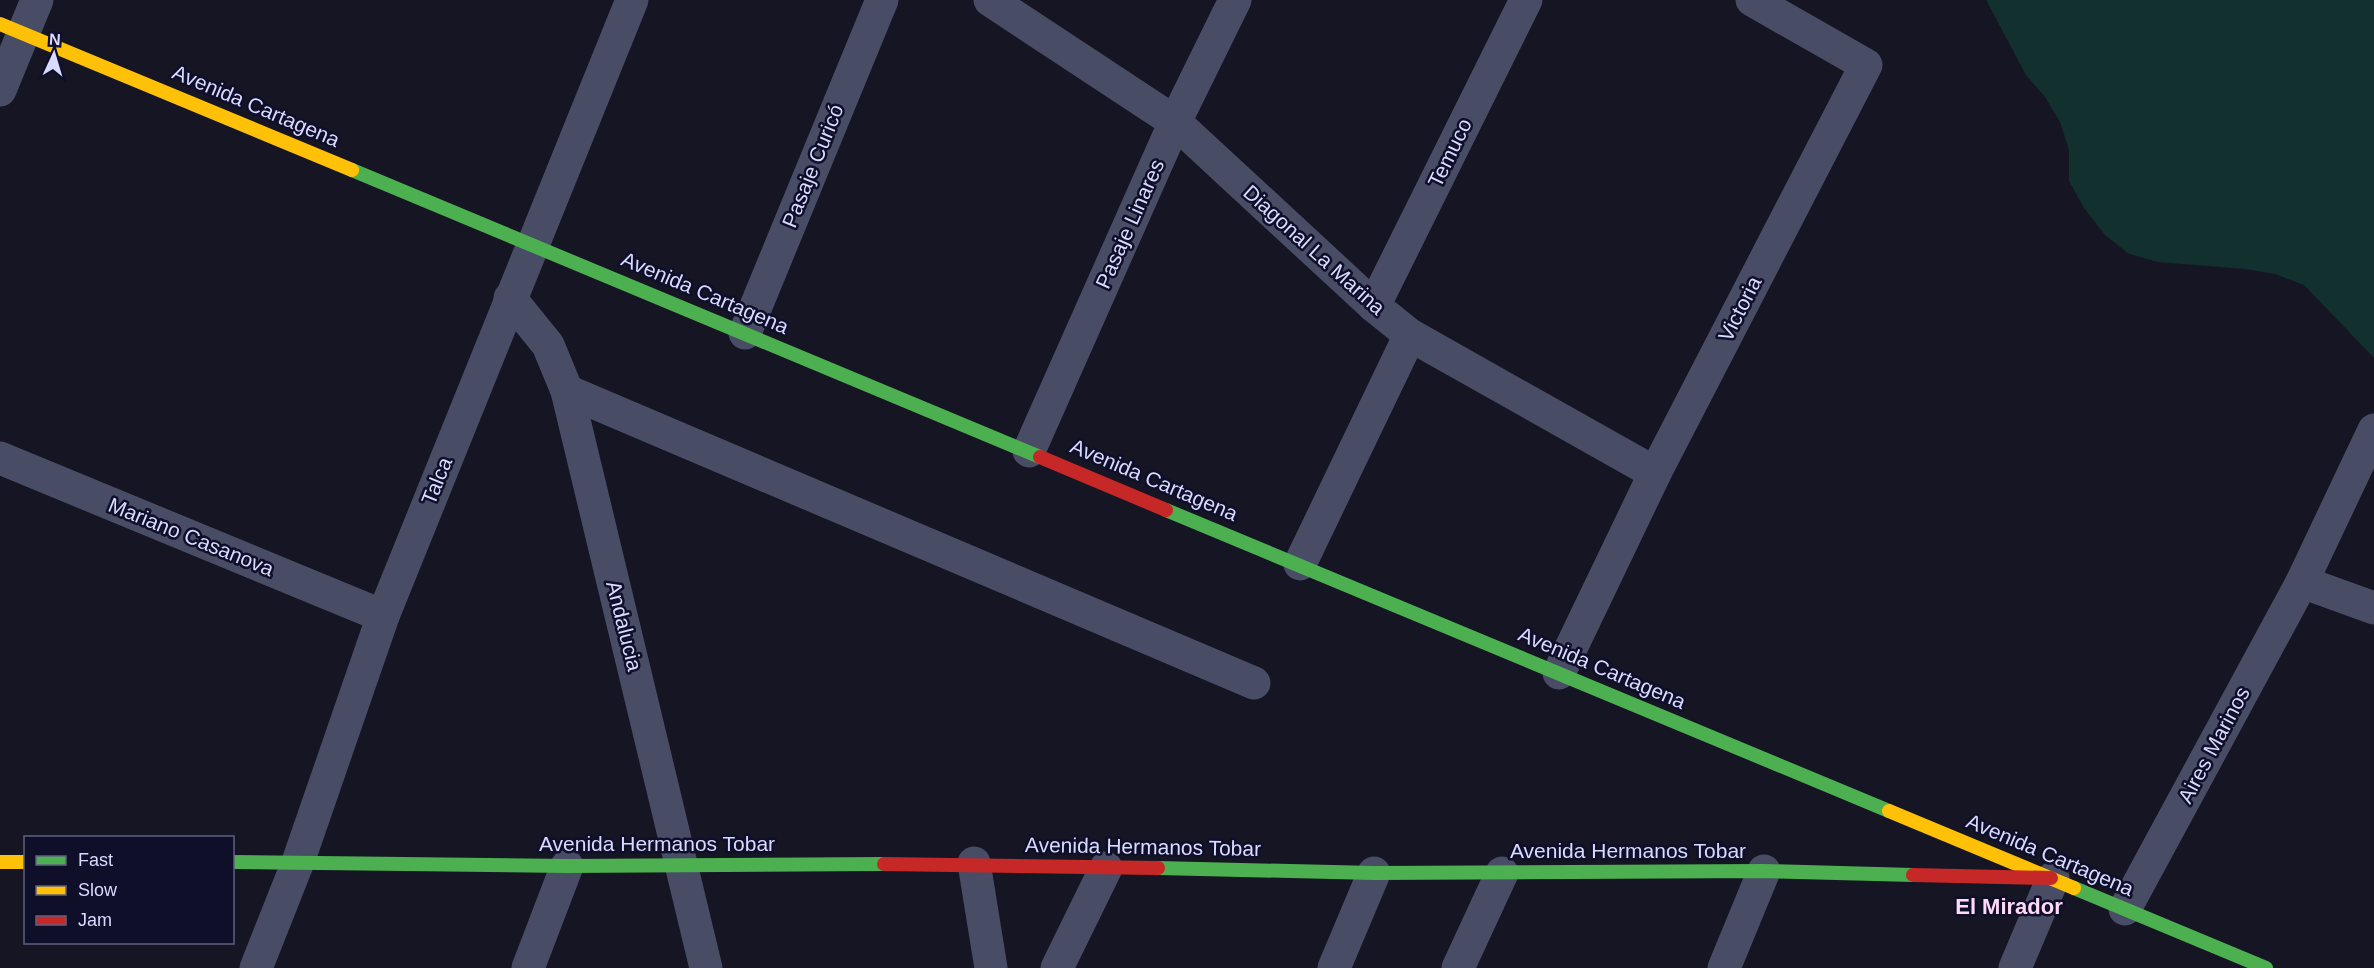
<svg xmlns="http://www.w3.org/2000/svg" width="2374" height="968" font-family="Arial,sans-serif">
	<rect width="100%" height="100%" fill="#151524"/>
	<polygon fill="#12302d" points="1986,0 2374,0 2374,358 2304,285 2275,274 2245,269 2158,262 2129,254 2105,235 2084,208 2069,181 2069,150 2060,122 2045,97 2026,75"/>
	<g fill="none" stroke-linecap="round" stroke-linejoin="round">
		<g stroke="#494c65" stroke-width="33">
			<polyline points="990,0 1175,122 1374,306 1410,335 1655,473"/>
			<polyline points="0,90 37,0"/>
			<polyline points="510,298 548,345 567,391 706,968"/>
			<polyline points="1374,306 1526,0"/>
			<polyline points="745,333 882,0"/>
			<polyline points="567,391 1254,683"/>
			<polyline points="1029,451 1175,122 1235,0"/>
			<polyline points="0,458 383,616"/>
			<polyline points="1300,564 1410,335"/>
			<polyline points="2302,582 2374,608"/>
			<polyline points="1559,673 1655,473 1866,65 1752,0"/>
			<polyline points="974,863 991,968"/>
			<polyline points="2125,909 2302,582 2374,430"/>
			<polyline points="256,968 298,862 383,616 632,0"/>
			<polyline points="528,968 567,866"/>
			<polyline points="1057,968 1106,868"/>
			<polyline points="1334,968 1374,873"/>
			<polyline points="1458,968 1502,873"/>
			<polyline points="1724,968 1764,871"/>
			<polyline points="2015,968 2053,878"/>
		</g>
		<g stroke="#4caf50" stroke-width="14">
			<polyline points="352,170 1040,457"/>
			<polyline points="1166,510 1889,811"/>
			<polyline points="232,862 567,866 884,864"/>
			<polyline points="1158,868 1374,873 1764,871 1913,875"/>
			<polyline points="2074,888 2266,968"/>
		</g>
		<g stroke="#ffc107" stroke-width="14">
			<polyline points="0,24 352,170"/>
			<polyline points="1889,811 2074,888"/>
			<polyline points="0,862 26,862"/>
		</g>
		<g stroke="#c62828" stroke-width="14">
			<polyline points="1040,457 1166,510"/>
			<polyline points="884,864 1158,868"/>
			<polyline points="1913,875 2051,878"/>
		</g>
	</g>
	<g text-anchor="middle" stroke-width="5" stroke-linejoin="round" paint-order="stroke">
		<g font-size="21" fill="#d8daff" stroke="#0f0f2a">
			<text transform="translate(256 106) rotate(23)" y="7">Avenida Cartagena</text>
			<text transform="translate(1450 153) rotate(-64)" y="7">Temuco</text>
			<text transform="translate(813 166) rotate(-68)" y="7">Pasaje Curicó</text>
			<text transform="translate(1130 224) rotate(-66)" y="7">Pasaje Linares</text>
			<text transform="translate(1314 250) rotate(42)" y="7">Diagonal La Marina</text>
			<text transform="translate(705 293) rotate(23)" y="7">Avenida Cartagena</text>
			<text transform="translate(1740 309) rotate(-63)" y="7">Victoria</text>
			<text transform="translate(1154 480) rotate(23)" y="7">Avenida Cartagena</text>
			<text transform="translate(437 481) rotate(-68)" y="7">Talca</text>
			<text transform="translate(191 537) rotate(22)" y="7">Mariano Casanova</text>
			<text transform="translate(624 626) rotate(76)" y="7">Andalucia</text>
			<text transform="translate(1602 668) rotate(23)" y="7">Avenida Cartagena</text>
			<text transform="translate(2214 745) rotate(-62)" y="7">Aires Marinos</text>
			<text x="657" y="851">Avenida Hermanos Tobar</text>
			<text transform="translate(1143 847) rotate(1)" y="7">Avenida Hermanos Tobar</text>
			<text x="1628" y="858">Avenida Hermanos Tobar</text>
			<text transform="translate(2050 855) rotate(23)" y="7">Avenida Cartagena</text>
		</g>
		<g font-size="22" font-weight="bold" fill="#ffdaf7" stroke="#0f0f2a">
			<text x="2009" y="914">El Mirador</text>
		</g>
	</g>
	<rect x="24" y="836" width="210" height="108" fill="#0f0f2a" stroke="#5f607f" stroke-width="1.5"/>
	<rect x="36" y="856" width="30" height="9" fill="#4caf50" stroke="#5f607f" stroke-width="1.5"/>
	<text x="78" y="866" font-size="18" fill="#d8daff">Fast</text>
	<rect x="36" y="886" width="30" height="9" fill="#ffc107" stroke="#5f607f" stroke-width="1.5"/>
	<text x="78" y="896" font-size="18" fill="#d8daff">Slow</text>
	<rect x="36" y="916" width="30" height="9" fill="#c62828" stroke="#5f607f" stroke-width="1.5"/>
	<text x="78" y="926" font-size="18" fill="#d8daff">Jam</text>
	<g transform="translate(54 54) rotate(4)" stroke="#0f0f2a" stroke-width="4.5" paint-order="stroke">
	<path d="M0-4.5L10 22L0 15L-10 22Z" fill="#d8daff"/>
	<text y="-9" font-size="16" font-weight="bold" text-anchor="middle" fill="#d8daff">N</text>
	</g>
</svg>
